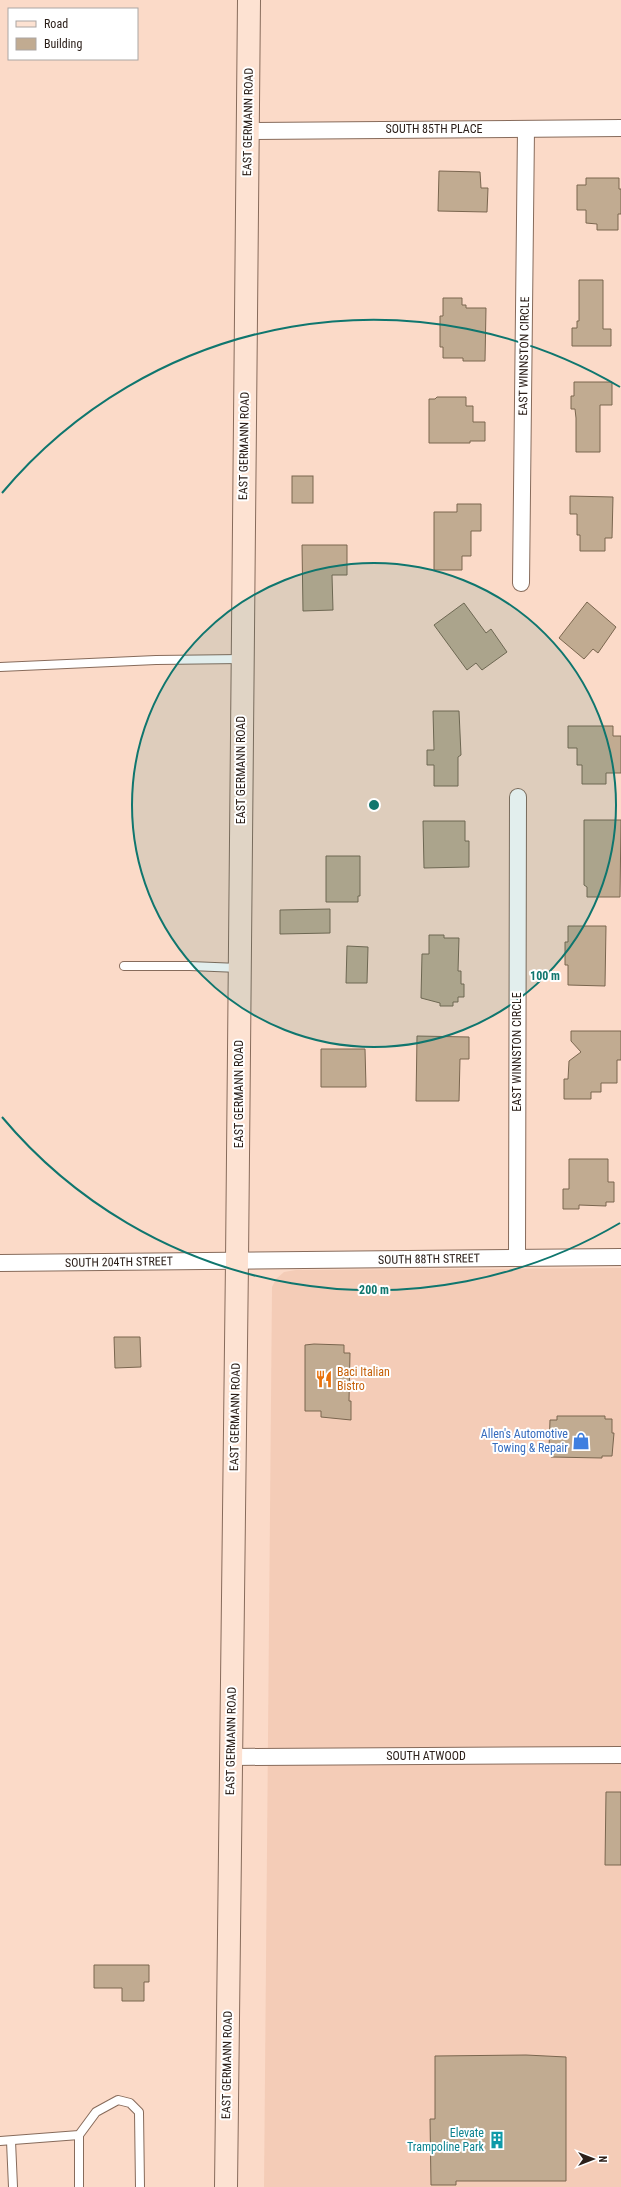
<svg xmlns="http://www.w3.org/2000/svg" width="621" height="2187" font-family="'Roboto Condensed',sans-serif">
	<rect width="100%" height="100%" fill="#fbdac8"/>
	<polygon fill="#f4ccb7" points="621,1268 621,2187 264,2187 272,1287 276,1279 284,1272 296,1270"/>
	<g fill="#c1ab91" stroke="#7a664f">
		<polygon points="439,171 480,172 481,188 488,188 487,212 438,211"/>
		<polygon points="586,178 619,178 619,189 621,189 621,214 618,214 618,230 597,230 597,224 586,223 586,210 577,210 577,185 586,185"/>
		<polygon points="579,280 603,280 603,329 611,329 611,346 572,346 572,328 577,328 577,321 579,321"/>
		<polygon points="443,298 462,298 462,305 466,305 466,308 486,308 485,361 463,361 463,358 443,358 443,347 440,347 440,316 443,316"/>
		<polygon points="574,382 612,382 612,405 600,405 600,452 576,452 576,418 575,409 571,409 571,396 574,396"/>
		<polygon points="437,397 466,397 466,406 473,406 473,422 485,422 485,441 470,441 470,443 429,443 429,399 435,399"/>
		<rect x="292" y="476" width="21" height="27"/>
		<polygon points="570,496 613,497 612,538 605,538 605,551 580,551 580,535 577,535 577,514 570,514"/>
		<polygon points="457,504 481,504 481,531 471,531 471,556 462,556 462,570 434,570 434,512 457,512"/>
		<polygon points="302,545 347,545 347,575 332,575 333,610 303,611"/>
		<polygon points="587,602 616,627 598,653 593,649 584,659 559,638"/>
		<polygon points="464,603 486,633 491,629 507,652 482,670 476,663 467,670 434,625"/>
		<polygon points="433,711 459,711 461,755 458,757 458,786 434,786 434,765 427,765 427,750 434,750"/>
		<polygon points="568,726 613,726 613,736 621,736 621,773 606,773 606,784 582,784 582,765 577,765 577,748 568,748"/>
		<polygon points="584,820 621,820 620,897 587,897 587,887 584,885"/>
		<polygon points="423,821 465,821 465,841 469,841 469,867 424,868"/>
		<polygon points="326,856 360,856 360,896 358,896 358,902 326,902"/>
		<polygon points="330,909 330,933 280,934 280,910"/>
		<polygon points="568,926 606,926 605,986 568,985 568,965 565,965 565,942 568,942"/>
		<polygon points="429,935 444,935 444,938 459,938 458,971 461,971 461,984 464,984 464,997 458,997 458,1002 453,1002 453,1006 440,1006 440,1003 421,998 422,954 429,954"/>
		<polygon points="347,946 368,947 367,983 346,983"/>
		<polygon points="571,1031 621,1031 621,1060 617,1060 617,1083 601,1083 601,1092 591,1092 591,1099 564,1099 564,1079 568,1079 569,1061 581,1052 571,1041"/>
		<polygon points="417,1036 469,1037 469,1059 460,1059 459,1101 416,1101"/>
		<polygon points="321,1049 365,1049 366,1087 321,1087"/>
		<polygon points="569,1159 608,1159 608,1182 614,1182 614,1202 606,1202 606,1206 579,1205 579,1209 563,1209 563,1189 569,1189"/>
		<polygon points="114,1337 140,1337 141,1367 115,1368"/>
		<polygon points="314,1344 344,1345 344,1353 350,1353 349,1401 351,1401 351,1420 321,1417 321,1411 305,1411 305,1345"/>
		<polygon points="557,1416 605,1416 605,1419 612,1419 612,1433 614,1433 612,1456 602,1456 602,1458 551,1457 550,1449 549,1449 550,1420 557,1420"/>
		<polygon points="606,1792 621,1792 621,1865 605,1865"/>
		<polygon points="94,1965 149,1965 149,1982 144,1982 144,2001 122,2001 122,1988 94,1988"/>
		<polygon points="526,2055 566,2057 566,2181 456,2181 456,2185 431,2185 430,2119 435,2119 435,2056"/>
	</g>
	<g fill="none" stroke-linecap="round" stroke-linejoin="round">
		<g stroke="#876b5b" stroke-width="10">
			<g id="lane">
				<polyline points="0,667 156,660 242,659"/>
				<polyline points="124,966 190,966 239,968"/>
				<polyline points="79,2135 79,2187"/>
				<polyline points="0,2141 79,2135 96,2112 118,2100 130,2103 139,2112 140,2187"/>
				<polyline points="11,2141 13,2187"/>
			</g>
		</g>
		<g stroke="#876b5b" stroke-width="18">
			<g id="street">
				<polyline points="247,131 621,128"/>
				<polyline points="521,583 526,129"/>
				<polyline points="517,1258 518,797"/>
				<polyline points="0,1263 621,1257"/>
				<polyline points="231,1757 621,1755"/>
			</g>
		</g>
		<g stroke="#876b5b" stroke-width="24">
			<polyline id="secondary" points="226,2187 237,1261 249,0"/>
		</g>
		<use href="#lane" stroke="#fff" stroke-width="8"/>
		<use href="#street" stroke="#fff" stroke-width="16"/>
		<use href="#secondary" stroke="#fde2d2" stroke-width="22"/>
	</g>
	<circle cx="374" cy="805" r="242" fill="#0f766e" fill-opacity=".12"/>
	<g fill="none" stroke="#0f766e" stroke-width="2">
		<circle cx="374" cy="805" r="242"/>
		<path d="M620 1223A485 485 0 0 1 2 1117M2 493A485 485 0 0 1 620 387"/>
	</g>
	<defs>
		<g id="restaurant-bare" transform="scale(1.38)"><path d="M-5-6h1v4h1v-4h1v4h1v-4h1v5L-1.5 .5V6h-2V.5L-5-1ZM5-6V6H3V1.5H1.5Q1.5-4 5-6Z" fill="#e8710a" stroke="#fff" stroke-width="2.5" paint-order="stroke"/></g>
		<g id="shop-bare" transform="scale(1.38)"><path d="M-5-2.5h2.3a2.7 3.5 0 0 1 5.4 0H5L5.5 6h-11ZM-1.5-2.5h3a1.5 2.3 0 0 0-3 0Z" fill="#3f7fe0" stroke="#fff" stroke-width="2.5" paint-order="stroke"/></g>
		<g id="building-bare" transform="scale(1.38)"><path d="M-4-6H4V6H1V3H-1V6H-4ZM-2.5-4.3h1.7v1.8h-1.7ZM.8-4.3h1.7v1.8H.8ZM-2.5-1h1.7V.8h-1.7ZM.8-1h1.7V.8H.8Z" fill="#0f9aa8" stroke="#fff" stroke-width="2.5" paint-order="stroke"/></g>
	</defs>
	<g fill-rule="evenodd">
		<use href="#restaurant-bare" x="324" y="1379"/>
		<use href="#shop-bare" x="581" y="1441"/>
		<use href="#building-bare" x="497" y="2140"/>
	</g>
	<g text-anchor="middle" stroke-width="4" stroke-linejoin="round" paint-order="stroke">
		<g font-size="12" fill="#2c201a" stroke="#fff">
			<text transform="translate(248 122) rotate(-89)" y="4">EAST GERMANN ROAD</text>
			<text x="434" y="133">SOUTH 85TH PLACE</text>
			<text transform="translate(524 356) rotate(-89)" y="4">EAST WINNSTON CIRCLE</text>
			<text transform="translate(244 446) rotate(-89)" y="4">EAST GERMANN ROAD</text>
			<text transform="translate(241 770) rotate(-90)" y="4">EAST GERMANN ROAD</text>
			<text transform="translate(517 1052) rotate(-90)" y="4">EAST WINNSTON CIRCLE</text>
			<text transform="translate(239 1094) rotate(-90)" y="4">EAST GERMANN ROAD</text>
			<text transform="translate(429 1259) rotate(-1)" y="4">SOUTH 88TH STREET</text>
			<text transform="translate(119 1262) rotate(-1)" y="4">SOUTH 204TH STREET</text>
			<text transform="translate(235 1417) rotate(-89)" y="4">EAST GERMANN ROAD</text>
			<text transform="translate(231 1741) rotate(-89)" y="4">EAST GERMANN ROAD</text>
			<text x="426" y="1760">SOUTH ATWOOD</text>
			<text transform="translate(227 2065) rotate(-89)" y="4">EAST GERMANN ROAD</text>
		</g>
		<g font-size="12" fill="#c56008" stroke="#fff" text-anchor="start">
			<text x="337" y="1376">Baci Italian<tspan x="337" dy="14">Bistro</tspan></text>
		</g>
		<g font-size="12" fill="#366cbe" stroke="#fff" text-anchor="end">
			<text x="568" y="1438">Allen's Automotive<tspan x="568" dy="14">Towing &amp; Repair</tspan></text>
		</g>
		<g font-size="12" fill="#0d838f" stroke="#fff" text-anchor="end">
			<text x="484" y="2137">Elevate<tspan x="484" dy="14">Trampoline Park</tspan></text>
		</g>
	</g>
	<circle cx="374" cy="805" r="6" fill="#0f766e" stroke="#fff" stroke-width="2"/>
	<g font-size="12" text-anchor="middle" font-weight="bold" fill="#0f766e" stroke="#fff" stroke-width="4" stroke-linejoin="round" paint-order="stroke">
		<text x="545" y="980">100 m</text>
		<text x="374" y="1294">200 m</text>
	</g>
	<rect x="8" y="8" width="130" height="52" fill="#ffffff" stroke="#aba6a3"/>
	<rect x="16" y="21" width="20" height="6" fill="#fde2d2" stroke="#aba6a3"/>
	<text x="44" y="28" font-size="12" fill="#2c201a">Road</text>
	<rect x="16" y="38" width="20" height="12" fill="#c1ab91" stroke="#aba6a3"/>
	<text x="44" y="48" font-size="12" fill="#2c201a">Building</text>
	<g transform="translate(593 2159) rotate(90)" stroke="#ffffff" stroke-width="3" paint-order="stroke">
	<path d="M0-3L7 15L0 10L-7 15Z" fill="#2c201a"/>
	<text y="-6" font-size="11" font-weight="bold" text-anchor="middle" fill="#2c201a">N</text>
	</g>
</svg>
